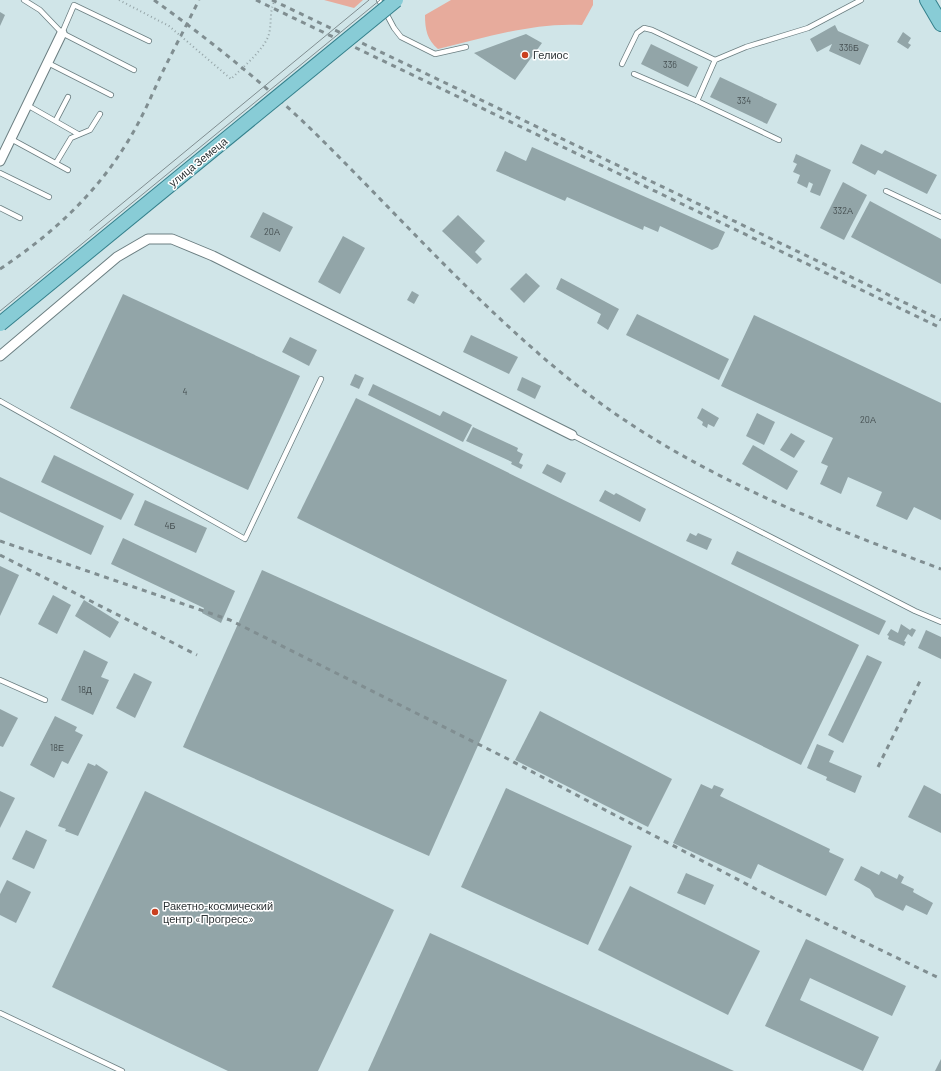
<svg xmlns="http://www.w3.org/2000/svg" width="941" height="1071" font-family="Barlow,sans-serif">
	<rect width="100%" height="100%" fill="#d0e5e8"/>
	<g fill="#e7ab9c">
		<polygon points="324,0 363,0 354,8"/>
		<path d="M451,0H593V5L582,25C533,22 485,38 438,49C427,40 425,29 425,15Z"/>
	</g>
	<g fill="#92a5a8">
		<polygon points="0,12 5,15 0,26"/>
		<polygon points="835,25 838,31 869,45 860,65 829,51 832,44 817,52 810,39"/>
		<polygon points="903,32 911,38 908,43 911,45 908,49 897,42"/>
		<polygon points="526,34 542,43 515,80 474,53"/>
		<polygon points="651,44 698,67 688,87 641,64"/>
		<polygon points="720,77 777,104 767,124 710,97"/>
		<polygon points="861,144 882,154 885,150 937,175 927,194 878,170 875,175 852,163"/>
		<polygon points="532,147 725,232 718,247 712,250 660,226 658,232 644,226 643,230 567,197 565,201 496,171 505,151 526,161"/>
		<polygon points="796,154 831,170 820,196 810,192 813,184 809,182 807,188 797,183 800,175 793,172 797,164 793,162"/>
		<polygon points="843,182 867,195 844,240 820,228"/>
		<polygon points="870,201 941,239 941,284 851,237"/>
		<polygon points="263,212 293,227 280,252 250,237"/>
		<polygon points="458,215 485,241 475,252 482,259 477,264 442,231"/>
		<polygon points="343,236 365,248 340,294 318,282"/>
		<polygon points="526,273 540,286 524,303 510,289"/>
		<polygon points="561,278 619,309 608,330 597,323 601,314 556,289"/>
		<polygon points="412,291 419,295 414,304 407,300"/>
		<polygon points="123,294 300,376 248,490 70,408"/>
		<polygon points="637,314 729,359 719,380 626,335"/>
		<polygon points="754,315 941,403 941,520 914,507 907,520 876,506 882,492 848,477 841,494 820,484 828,466 821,463 833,438 721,386"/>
		<polygon points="471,335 518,357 509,374 463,352"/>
		<polygon points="290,337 317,350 309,366 282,352"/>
		<polygon points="355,374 364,378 359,389 350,385"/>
		<polygon points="522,377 541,386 535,399 517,390"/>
		<polygon points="373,384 440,416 443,411 472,425 463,442 368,395"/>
		<polygon points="356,398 859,645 801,765 297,518"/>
		<polygon points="702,408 719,418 714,427 708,424 707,428 702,425 703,422 697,418"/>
		<polygon points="757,413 775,422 764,445 746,436"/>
		<polygon points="473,427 518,448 517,451 523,454 519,463 523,465 521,469 511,464 512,462 466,441"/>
		<polygon points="791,433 805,441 794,458 780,450"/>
		<polygon points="753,445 798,471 787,490 742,464"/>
		<polygon points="54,455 134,494 121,520 41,482"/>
		<polygon points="547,464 566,473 561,483 542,473"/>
		<polygon points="0,477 104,526 91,555 0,512"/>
		<polygon points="605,490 614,495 616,493 646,509 640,522 599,501"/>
		<polygon points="145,500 207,528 196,553 134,525"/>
		<polygon points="690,533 696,536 698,533 712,539 707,550 686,541"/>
		<polygon points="123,538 235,591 221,623 202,613 204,608 111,564"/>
		<polygon points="737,551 886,621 879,635 731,564"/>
		<polygon points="0,566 19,575 0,616"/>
		<polygon points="262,570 507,680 429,856 183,747"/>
		<polygon points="53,595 71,605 57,634 38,624"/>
		<polygon points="84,600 119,622 110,638 75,616"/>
		<polygon points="901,624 910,630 912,628 916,630 912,637 908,634 904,641 906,642 904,646 888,639 889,636 887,635 891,629 898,633"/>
		<polygon points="926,630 941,637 941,659 918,648"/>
		<polygon points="84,650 108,662 101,677 109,680 93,715 61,700"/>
		<polygon points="867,655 882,662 843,743 828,735"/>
		<polygon points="134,673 152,682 135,718 116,708"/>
		<polygon points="0,709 18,718 3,747 0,746"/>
		<polygon points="540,711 672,779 648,827 515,760"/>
		<polygon points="55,716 77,727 75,731 83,735 68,764 62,761 54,778 30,765"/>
		<polygon points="817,744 834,751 829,762 862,776 855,793 826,780 827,777 807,768"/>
		<polygon points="88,763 95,766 96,764 108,772 78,836 65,831 66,829 58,826"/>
		<polygon points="701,784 712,789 714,785 724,789 720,796 830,849 829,852 844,859 826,896 758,864 751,879 673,843"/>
		<polygon points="924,785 941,794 941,833 908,817"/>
		<polygon points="506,788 632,846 588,945 461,887"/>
		<polygon points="0,791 15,798 0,828"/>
		<polygon points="145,791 394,910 318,1071 228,1071 52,987"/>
		<polygon points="26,830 47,840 34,869 12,859"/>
		<polygon points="861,866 879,875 881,871 897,879 899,874 904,877 901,883 914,889 913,892 933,903 927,915 906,905 903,911 875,897 870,889 854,880"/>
		<polygon points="686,873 714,885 705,905 677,893"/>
		<polygon points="7,880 31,892 16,923 0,915 0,894"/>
		<polygon points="630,886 760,951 728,1015 598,950"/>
		<polygon points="430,933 734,1071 368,1071"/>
		<polygon points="806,939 906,986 892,1016 810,978 800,1000 879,1037 863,1071 765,1026"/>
		<polygon points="941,1059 941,1071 935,1071"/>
	</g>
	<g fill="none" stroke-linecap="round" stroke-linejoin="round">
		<g stroke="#6b7e81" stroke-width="6">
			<g id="lane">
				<polyline points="24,0 40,10 62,33 134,70"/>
				<polyline points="379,0 394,28 401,37 435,54 466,47"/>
				<polyline points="62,33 74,5 149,41"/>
				<polyline points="48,63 111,95"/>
				<polyline points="622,64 637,33 644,28 652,30 715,60"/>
				<polyline points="634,74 697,101"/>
				<polyline points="27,105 78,134"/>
				<polyline points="56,120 68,97"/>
				<polyline points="11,139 68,170"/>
				<polyline points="779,140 697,101 715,60 746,47 808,28 861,0"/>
				<polyline points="56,163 71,138 90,130 100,114"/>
				<polyline points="0,173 49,197"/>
				<polyline points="886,191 941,217"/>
				<polyline points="0,208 20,218"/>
				<polyline points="0,401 245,539 321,379"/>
				<polyline points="572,435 915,611 941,622"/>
				<polyline points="0,680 45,700"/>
				<polyline points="0,1013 122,1071"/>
			</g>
		</g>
		<g stroke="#6b7e81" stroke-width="11">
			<g id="street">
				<polyline points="0,161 62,33"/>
				<polyline points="0,356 117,257 148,239 172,239 213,256 572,435"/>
			</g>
		</g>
		<g stroke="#34808c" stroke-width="16">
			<polyline id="primary" points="927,0 941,24"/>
		</g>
		<path stroke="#95a5a8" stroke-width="2" stroke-dasharray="1 3" stroke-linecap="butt" d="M119,0L169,26L231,79C242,68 265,49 269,34C272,22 269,11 275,0"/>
		<use href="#lane" stroke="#fff" stroke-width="4.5"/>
		<use href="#street" stroke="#fff" stroke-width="9"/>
		<use href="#primary" stroke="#88ccd6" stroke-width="14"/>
		<g stroke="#808e91" stroke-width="1">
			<polyline points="90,230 369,0"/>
			<polyline points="0,311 380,0"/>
		</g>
		<g stroke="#808e91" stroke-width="3" stroke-dasharray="5 5" stroke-linecap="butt">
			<path d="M154,0C211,41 267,86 317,135C406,223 489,318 588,394C693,474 819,523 941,569"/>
			<polyline points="256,0 941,328"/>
			<polyline points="272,0 941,320"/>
			<path d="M0,269C48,237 92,198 123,149C139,125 150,99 162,73C174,49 187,24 199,0"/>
			<polyline points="0,541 230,620 504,757 777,900 941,979"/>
			<polyline points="0,555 197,655"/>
			<polyline points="878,767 920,681"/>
		</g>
		<g stroke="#34808c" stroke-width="16" stroke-linecap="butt">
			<polyline id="primary-bridge" points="0,324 396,0"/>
		</g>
		<use href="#primary-bridge" stroke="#88ccd6" stroke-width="14"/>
	</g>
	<g fill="#ca401f" stroke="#fff" stroke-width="1.5">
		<circle cx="525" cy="55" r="4"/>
		<circle cx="155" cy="912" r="4"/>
	</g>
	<g text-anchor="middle" stroke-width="3" stroke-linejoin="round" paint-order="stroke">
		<g font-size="9" fill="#465052">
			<text x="849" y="51">336Б</text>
			<text x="670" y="68">336</text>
			<text x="744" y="104">334</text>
			<text x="843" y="214">332А</text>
			<text x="272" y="235">20А</text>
			<text x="185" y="395">4</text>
			<text x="868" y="423">20А</text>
			<text x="170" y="529">4Б</text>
			<text x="85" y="693">18Д</text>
			<text x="57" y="751">18Е</text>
		</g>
		<g font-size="11" fill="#2c3335" stroke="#fff" text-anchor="start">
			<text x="533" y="59">Гелиос</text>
			<text x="163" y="910">Ракетно-космический<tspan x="163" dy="13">центр «Прогресс»</tspan></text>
		</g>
		<g font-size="11" fill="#2c3335" stroke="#fff">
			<text transform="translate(198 162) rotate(-39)" y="4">улица Земеца</text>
		</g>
	</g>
</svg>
